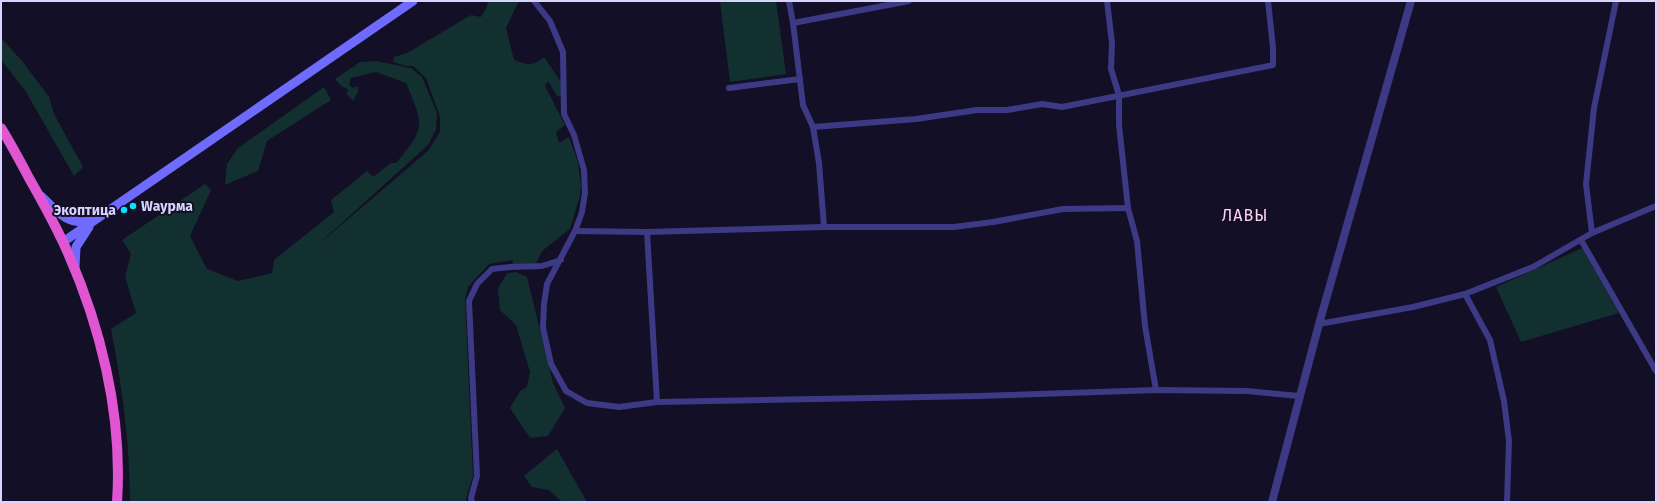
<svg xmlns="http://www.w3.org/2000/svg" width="1657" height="503" font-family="'Fira Sans',sans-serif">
	<rect width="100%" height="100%" fill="#130f26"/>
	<g fill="#12302f">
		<path d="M488,1H519L506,28L514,60C529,65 531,67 544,57L561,82V96H557L548,81L545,86L565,125L556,132L559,143L569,137L578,162L581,186L580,196L570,229L542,251L536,263L512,265L513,260L489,264L468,287L465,299L473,476L466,499L467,502H130C130,444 122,386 111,329L136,313L125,277L131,254L122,240L205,184L211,190L190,236L207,269L238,281L272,273L274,260L334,212L331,200L367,171L373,177L391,163H396C427,127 423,125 406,83L376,72L351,78L349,85L353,88L358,86V92L353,101L346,93L349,90L341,86L335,79L360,62L376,61L411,68L422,77L437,113L436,129L428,145L313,249L428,151L440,132V117L426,78L413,66H406L393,62L394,57L407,53L471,15L481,17L487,7Z"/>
		<polygon points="720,1 776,1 786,74 730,82"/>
		<polygon points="1,38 22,61 49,97 54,114 83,167 74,176 25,90 1,60"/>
		<polygon points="324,87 331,100 267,141 258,171 225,185 227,164 238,148"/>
		<polygon points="1582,248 1619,313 1521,342 1496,287"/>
		<polygon points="516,272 527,277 553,383 565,408 548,436 530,438 510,408 520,391 527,387 530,372 516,325 500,310 498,288 507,273"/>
		<polygon points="557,449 587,502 562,502 549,490 532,487 524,476"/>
	</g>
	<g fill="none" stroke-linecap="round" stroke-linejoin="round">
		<g stroke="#3d3a85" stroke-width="6">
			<polyline points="534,1 550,21 563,52 564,114 574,135 584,170 585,193 582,212 575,231 547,284 544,304 543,328 551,364 566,391 587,403 619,407 657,402 979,396 1156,390 1247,391 1299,396"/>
			<polyline points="789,1 793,23 803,105 813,127 819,163 824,227"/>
			<polyline points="1107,1 1112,43 1111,69 1119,95 1119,125 1128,208 1137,241 1145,326 1156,390"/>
			<polyline points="793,23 909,1"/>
			<polyline points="729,88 800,79"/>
			<polyline points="813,127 916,119 977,110 1007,110 1042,104 1062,107 1273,65 1273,48 1268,1"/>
			<polyline points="575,231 647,232 824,227 954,227 993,222 1063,209 1128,208"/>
			<polyline points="647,232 657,402"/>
			<polyline points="1592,233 1586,184 1594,108 1616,1"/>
			<polyline points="1581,240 1656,371"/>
			<polyline points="1465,294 1490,340 1504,401 1509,441 1507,502"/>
			<polyline points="1319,324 1413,307 1465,294 1533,267 1592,233 1656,206"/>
			<polyline points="472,502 471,498 477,476 469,301 477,284 492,269 510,267 542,266 561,260"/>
		</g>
		<polyline stroke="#3d3a85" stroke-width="8" points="1272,502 1319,324 1411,1"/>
		<g stroke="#6f6bff" stroke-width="9">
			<path d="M41,196C57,211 66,225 90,221"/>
			<polyline points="63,242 413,1"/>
			<polyline points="75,268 76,247 89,227"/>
		</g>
		<path stroke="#e055d1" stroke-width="10" d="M1,128C11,144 20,161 29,178C41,199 53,221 63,242C100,322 123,414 117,502"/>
	</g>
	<g fill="#00e5ff" stroke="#130f26" stroke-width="1.5">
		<circle cx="133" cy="206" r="4"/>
		<circle cx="124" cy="210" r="4"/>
	</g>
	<g text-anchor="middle" stroke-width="4" stroke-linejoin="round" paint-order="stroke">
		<g font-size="14" font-weight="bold" fill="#d9d4ff" stroke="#130f26" text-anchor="start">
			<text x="141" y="211">Wаурма</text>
			<text x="116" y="215" text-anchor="end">Экоптица</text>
		</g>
		<g font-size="16" letter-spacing="1" fill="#ffd6f0" stroke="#130f26">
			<text x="1245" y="221">ЛАВЫ</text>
		</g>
	</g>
	<rect width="1657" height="503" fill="none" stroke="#d9d4ff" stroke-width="4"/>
</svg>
